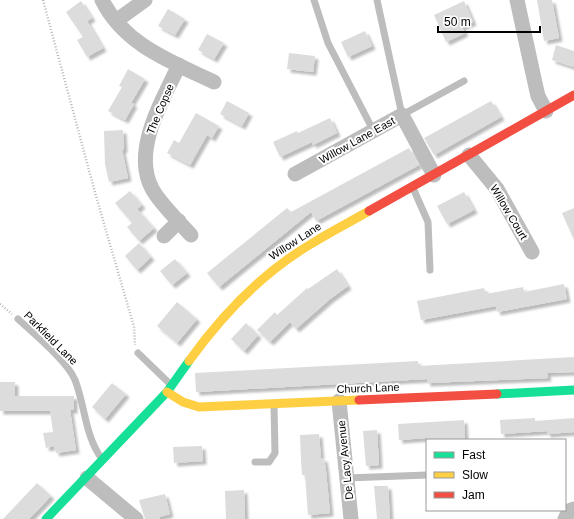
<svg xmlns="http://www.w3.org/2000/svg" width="574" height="519" font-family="Arial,sans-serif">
	<defs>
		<filter id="shadow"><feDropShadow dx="3.5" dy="3.5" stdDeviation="1" flood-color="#0004"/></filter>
	</defs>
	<rect width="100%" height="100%" fill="#fff"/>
	<g fill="#dcdcdc" filter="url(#shadow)">
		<polygon points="537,0 552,0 559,38 544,41"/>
		<polygon points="81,1 92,18 87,21 103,48 87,57 77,40 83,37 66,12"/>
		<polygon points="464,1 473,22 462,27 465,33 446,42 434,15"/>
		<polygon points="168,9 185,19 175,35 158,26"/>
		<polygon points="365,31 372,46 348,57 341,42"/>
		<polygon points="207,34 224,43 214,59 198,50"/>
		<polygon points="556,45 574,51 574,67 552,60"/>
		<polygon points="289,53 315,56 313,72 287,69"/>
		<polygon points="128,69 145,79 131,103 134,104 125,120 108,111 122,87 119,86"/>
		<polygon points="227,101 249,113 242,126 220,114"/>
		<polygon points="491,101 501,117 434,155 424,138"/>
		<polygon points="196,113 219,126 212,138 207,135 190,165 167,153 174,140 179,143"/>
		<polygon points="330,118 337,133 313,145 312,142 280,157 273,142 297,131 298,133"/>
		<polygon points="123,130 124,149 122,150 128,178 109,182 105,164 104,131"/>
		<polygon points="409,148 419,165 316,221 311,212 219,287 207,273 287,208 291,212"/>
		<polygon points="130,191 142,205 137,209 154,228 139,241 127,227 132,223 115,203"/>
		<polygon points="464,192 474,210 447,224 437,206"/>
		<polygon points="574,208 574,240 562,213"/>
		<polygon points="139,243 151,257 137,270 125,256"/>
		<polygon points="175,259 187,273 172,285 160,271"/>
		<polygon points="337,269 348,286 330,299 296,329 290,322 270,342 257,330 275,312 277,315 307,288 308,289"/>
		<polygon points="564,284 567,299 497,312 496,306 421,320 417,301 484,288 486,294 523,287 524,292"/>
		<polygon points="177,302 197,319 177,343 157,326"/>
		<polygon points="246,323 258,335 244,351 231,339"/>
		<polygon points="574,357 574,372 547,373 548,378 427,383 427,379 196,392 195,373 418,361 418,366"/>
		<polygon points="0,382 15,382 15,396 74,396 74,410 70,410 76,450 56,453 54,446 46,448 43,433 53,432 50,411 0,411"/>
		<polygon points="112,383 126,394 105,419 92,407"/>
		<polygon points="535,418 535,421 574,418 574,432 547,434 547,431 501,434 500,420"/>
		<polygon points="464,420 465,440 427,440 427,438 399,440 398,424"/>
		<polygon points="377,430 379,465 366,466 363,431"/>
		<polygon points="319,434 321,459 324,458 326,471 330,513 308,515 305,475 302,475 301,461 300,435"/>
		<polygon points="202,446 203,461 174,463 173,447"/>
		<polygon points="37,483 51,496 29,519 3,519"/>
		<polygon points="374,486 388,486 390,519 377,519"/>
		<polygon points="244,490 245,519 226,519 225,491"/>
		<polygon points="165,494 170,514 159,517 160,519 145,519 139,500"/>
	</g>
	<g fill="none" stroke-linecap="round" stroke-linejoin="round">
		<g stroke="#b8b8b8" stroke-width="2.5" stroke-dasharray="1 2" stroke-linecap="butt">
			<polyline points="43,0 96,196 134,327 135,345"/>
			<polyline points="0,304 12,314"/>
		</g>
		<g stroke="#bdbdbd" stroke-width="7">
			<polyline points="314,0 328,43 373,130"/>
			<polyline points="377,0 402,115 464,81"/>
			<polyline points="413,188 428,222 430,270"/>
			<path d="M18,319C33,333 68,362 75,380C85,405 85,437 102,459"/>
			<polyline points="138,353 170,384"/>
			<polyline points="255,462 269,462 275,453 274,406"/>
			<polyline points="347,478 427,475"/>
		</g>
		<g stroke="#bdbdbd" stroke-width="15">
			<path d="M102,0C124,45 172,62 214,82"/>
			<polyline points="517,0 535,83 538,96 546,111"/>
			<polyline points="116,21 145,0"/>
			<path d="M179,65C162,102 128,156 156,195C166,209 179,222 191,235"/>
			<polyline points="469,155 497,189 532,252"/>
			<polyline points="295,174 402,115 434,175"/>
			<polyline points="164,236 179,221"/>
			<polyline points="339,401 351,519"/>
			<polyline points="87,478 136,519"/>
			<polyline points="565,519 569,511 574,509"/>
		</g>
		<g stroke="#16e098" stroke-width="9">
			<polyline points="497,394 574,390"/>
			<polyline points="46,519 167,392 189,361"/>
		</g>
		<g stroke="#ffcf43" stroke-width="9">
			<path d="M189,361C222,315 262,273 311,244C330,232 350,222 369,211"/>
			<polyline points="167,392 183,402 199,407 359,400"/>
		</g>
		<g stroke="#f24e42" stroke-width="9">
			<polyline points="369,211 574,95"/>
			<polyline points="359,400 497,394"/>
		</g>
	</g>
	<g text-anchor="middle" stroke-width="4" stroke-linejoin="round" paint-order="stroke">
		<g font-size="11" fill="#000" stroke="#fff">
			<text transform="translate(160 109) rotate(-67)" y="4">The Copse</text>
			<text transform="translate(357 140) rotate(-29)" y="4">Willow Lane East</text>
			<text transform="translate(509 212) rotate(59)" y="4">Willow Court</text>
			<text transform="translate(295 241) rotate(-33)" y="4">Willow Lane</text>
			<text transform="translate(51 338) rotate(45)" y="4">Parkfield Lane</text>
			<text transform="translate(368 388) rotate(-2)" y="4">Church Lane</text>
			<text transform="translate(345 460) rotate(-96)" y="4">De Lacy Avenue</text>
		</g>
	</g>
	<rect x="426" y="439" width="140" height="72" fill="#ffffff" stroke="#999999"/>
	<rect x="434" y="452" width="20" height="6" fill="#16e098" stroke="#999999"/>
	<text x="462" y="459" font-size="12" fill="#000000">Fast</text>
	<rect x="434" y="472" width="20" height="6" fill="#ffcf43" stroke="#999999"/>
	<text x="462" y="479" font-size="12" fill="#000000">Slow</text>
	<rect x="434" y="492" width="20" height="6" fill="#f24e42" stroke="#999999"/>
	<text x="462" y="499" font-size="12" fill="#000000">Jam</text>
	<path d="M438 26v6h102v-6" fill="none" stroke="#000000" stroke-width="2"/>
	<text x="444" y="26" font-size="12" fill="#000000" stroke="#ffffff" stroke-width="3" paint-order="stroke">50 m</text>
</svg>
